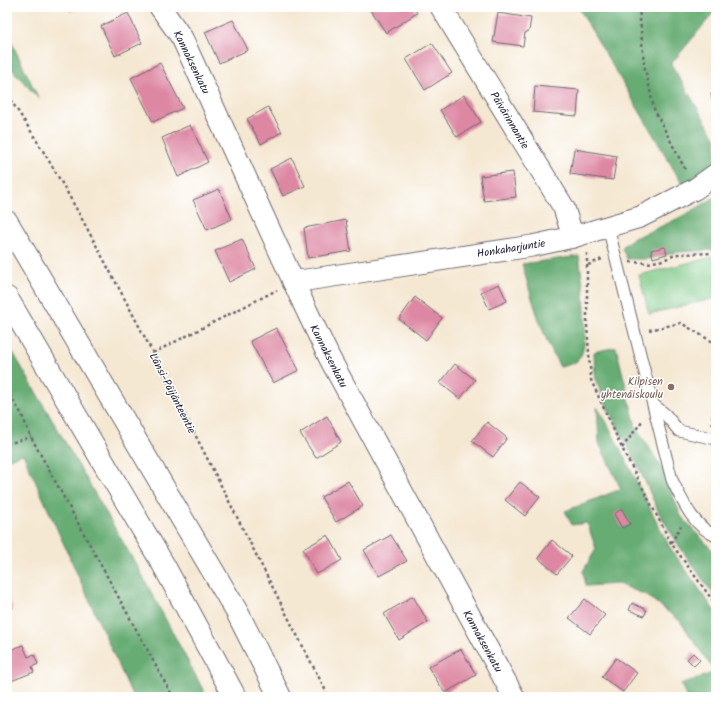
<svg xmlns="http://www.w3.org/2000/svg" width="723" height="704" font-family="Kalam,sans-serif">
	<rect width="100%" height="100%" fill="#fff"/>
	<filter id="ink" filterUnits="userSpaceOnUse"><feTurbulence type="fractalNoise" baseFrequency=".025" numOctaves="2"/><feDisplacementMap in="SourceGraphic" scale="8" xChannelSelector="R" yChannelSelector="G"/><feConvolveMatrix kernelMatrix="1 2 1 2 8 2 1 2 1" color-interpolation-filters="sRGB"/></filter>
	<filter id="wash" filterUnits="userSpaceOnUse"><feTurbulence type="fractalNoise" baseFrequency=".012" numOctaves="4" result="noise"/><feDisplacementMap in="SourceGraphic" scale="16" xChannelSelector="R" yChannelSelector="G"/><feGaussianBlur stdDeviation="0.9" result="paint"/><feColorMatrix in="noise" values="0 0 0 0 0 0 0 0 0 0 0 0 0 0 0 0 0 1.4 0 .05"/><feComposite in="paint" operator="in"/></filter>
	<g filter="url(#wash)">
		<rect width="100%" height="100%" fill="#f5e8d3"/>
		<polygon fill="#7ec886" stroke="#507560" points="716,256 716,298 649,314 639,275"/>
		<g fill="#66ac73" stroke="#446757">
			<polygon points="578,7 716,7 716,10 671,64 716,139 716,163 684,187"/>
			<polygon points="7,33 39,99 7,64"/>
			<path d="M716,196V250L678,252L647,259H627L622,248C629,238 640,236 651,231C673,221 696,210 716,196Z"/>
			<path d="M579,256C582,276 593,348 577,361C573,364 565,366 560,367C542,336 532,299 522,264Z"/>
			<polygon points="7,342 141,573 207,697 133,697 23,454 7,460"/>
			<polygon points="616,347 636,427 662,468 681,516 716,554 716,598 679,546 659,513 639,468 609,411 595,379 594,352"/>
			<polygon points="597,407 606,421 669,546 716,613 716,697 686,697 681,684 715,672 680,621 646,595 618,584 586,586 583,571 596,549 587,523 572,525 565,511 621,489 599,443"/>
		</g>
		<g id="blocks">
			<g fill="#dd87a3">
				<polygon points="68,7 80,7 70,12"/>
				<polygon points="369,7 413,7 417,13 386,33"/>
				<polygon points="128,13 142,43 115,56 101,26"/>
				<polygon points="498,13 531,18 529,31 525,33 523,46 493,42"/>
				<polygon points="233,20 248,50 219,63 205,32"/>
				<polygon points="432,43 452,73 425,90 406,59"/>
				<polygon points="160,63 183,108 153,122 131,78"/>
				<polygon points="535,86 579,90 577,116 533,112"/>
				<polygon points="716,93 716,112 715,112 711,94"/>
				<polygon points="464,95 481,122 457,137 440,110"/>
				<polygon points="268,107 282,132 261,144 247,119"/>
				<polygon points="190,125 208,162 178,177 162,138"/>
				<polygon points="574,149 617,156 613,180 570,174"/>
				<polygon points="292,158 305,186 283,196 270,169"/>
				<polygon points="513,172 516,197 484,201 480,176"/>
				<polygon points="219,189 232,219 207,230 193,200"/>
				<polygon points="346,220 351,251 308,258 304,228"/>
				<polygon points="242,239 256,269 229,282 215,251"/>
				<polygon points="665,247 667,254 653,258 651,250"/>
				<polygon points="499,284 507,301 489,309 481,292"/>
				<polygon points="415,297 442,318 426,340 399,319"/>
				<polygon points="276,328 299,370 273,383 250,341"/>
				<polygon points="455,364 475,380 460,399 440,383"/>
				<polygon points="327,416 341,442 316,458 300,433"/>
				<polygon points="487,422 507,438 493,457 472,441"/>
				<polygon points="348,481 363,506 336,522 321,497"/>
				<polygon points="520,482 540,497 525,516 505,500"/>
				<polygon points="622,509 630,524 622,528 614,514"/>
				<polygon points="328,535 342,560 317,574 303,549"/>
				<polygon points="391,535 407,561 379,576 364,550"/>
				<polygon points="552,540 572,556 557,574 538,558"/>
				<polygon points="7,595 13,608 7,610"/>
				<polygon points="413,596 428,622 399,640 384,614"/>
				<polygon points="585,599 605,615 590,634 569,618"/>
				<polygon points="632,603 647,610 644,616 629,610"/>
				<polygon points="23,645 28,657 34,654 38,664 32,667 34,672 11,681 7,671 7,651"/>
				<polygon points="461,649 476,675 445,693 428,667"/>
				<polygon points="693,653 700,660 694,666 687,659"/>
				<polygon points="616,658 637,673 623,692 602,677"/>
			</g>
		</g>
	</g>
	<g filter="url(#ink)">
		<use href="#blocks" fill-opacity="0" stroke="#6c6770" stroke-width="1"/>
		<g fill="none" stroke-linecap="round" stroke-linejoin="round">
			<g stroke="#6c6770" stroke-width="13">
				<g id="service">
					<path d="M608,227L672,480C683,502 693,526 716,536"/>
					<polyline points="654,405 665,414 679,431 716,439"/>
				</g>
			</g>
			<g stroke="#6c6770" stroke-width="23">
				<g id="minor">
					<polyline points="160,7 182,38 305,307 330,359 514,697"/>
					<polyline points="441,7 564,208 573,237"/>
					<polyline points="293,282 532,246 573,237 640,217 695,189 716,174"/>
				</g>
			</g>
			<g stroke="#6c6770" stroke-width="24">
				<g id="secondary">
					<polyline points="7,222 237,612 280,697"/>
					<polyline points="7,298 163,564 235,697"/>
				</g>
			</g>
			<g stroke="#6c6770" stroke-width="2.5" stroke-dasharray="3 3" stroke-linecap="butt">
				<polyline points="639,7 644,64 654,109 686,171"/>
				<path d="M7,95C54,163 91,236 130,309C198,438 262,568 329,697"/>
				<polyline points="587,253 587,326 591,380 622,448 671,543 716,605"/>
				<polyline points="630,262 648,263 663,260 678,254 716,253"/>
				<polyline points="588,265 602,259"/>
				<polyline points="649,330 681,323 716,344"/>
				<polyline points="153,353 277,290"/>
				<polyline points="7,390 21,413 31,437 173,697"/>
				<polyline points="712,424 716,373"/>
				<polyline points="7,444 31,437"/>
				<polyline points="622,448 643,420"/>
				<polyline points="671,543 681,526"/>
			</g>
			<use href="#service" stroke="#fff" stroke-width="11"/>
			<use href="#minor" stroke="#fff" stroke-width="21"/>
			<use href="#secondary" stroke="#fff" stroke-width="22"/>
		</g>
	</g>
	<circle fill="#8d6e63" stroke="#fff" stroke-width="1.5" cx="671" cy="387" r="4"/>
	<g text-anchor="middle" stroke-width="3" stroke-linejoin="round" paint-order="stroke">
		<g font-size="11" fill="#22223b" stroke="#fff">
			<text transform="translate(192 62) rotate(64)" y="4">Kannaksenkatu</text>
			<text transform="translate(510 120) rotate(59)" y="4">Päivärinnantie</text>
			<text transform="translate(511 248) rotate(-9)" y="4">Honkaharjuntie</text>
			<text transform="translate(329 356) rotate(63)" y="4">Kannaksenkatu</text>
			<text transform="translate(173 393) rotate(63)" y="4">Länsi-Päijänteentie</text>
			<text transform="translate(483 641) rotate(61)" y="4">Kannaksenkatu</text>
		</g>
		<g font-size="11" fill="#785e54" stroke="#fff" text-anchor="end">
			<text x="663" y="385">Kilpisen<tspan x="663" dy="13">yhtenäiskoulu</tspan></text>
		</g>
	</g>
	<rect width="723" height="704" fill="none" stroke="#fff" stroke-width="24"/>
</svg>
